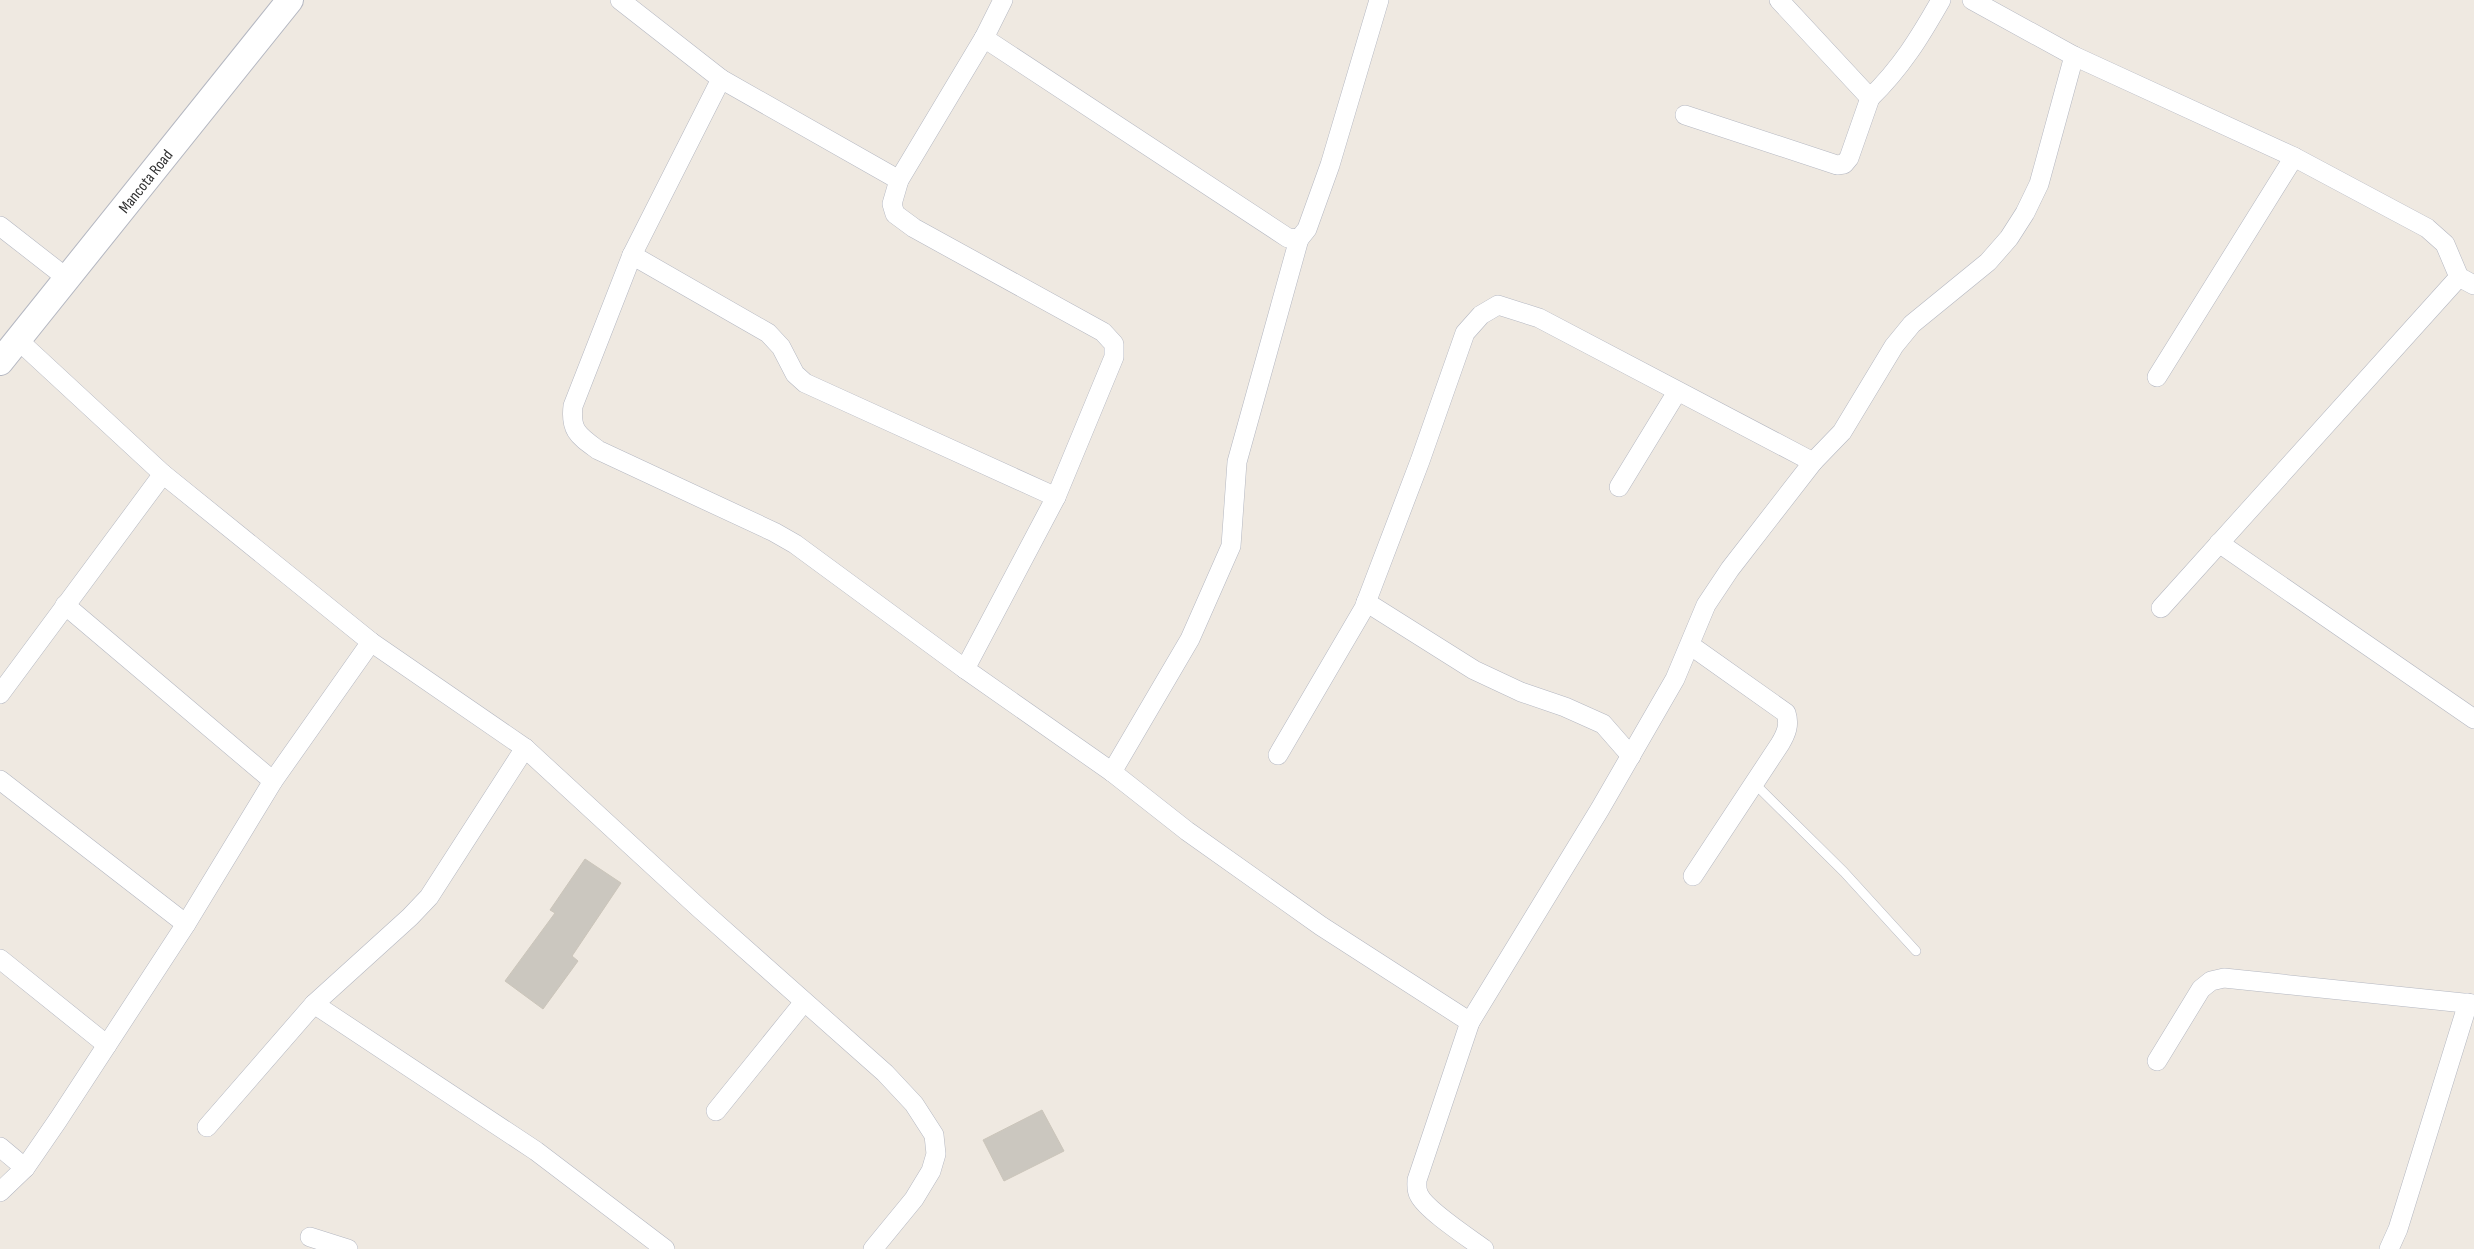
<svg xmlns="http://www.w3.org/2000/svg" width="2474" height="1249" font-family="'Sofia Sans Condensed',sans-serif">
	<rect width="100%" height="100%" fill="#efe9e1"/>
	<g fill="#cbc7bf" stroke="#cbc5ba">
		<polygon points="585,859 621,883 572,956 578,961 543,1009 505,981 555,913 550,910"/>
		<polygon points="1042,1110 1064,1151 1004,1181 983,1140"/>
	</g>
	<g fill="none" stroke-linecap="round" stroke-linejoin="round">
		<g stroke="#b4b7c1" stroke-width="10">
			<polyline id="service" points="1754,783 1844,872 1916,951"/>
		</g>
		<g stroke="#b4b7c1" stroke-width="20">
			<g id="minor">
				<polyline points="620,0 721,79 899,180"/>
				<polyline points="1003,0 984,38 899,180 892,204 895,214 914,228 1103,332 1114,344 1114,357 1056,497 965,669 1112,772 1187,831 1321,926 1470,1022"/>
				<path d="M1779,0L1870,98C1901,68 1920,37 1941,0"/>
				<polyline points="1972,0 2074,56 2294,157 2427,228 2445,244 2459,277 2474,285"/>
				<polyline points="984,38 1288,238 1299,239 1307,229 1330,165 1379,0"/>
				<path d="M721,79L632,255L573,406C570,431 579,436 598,450L774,532L795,544L965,669"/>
				<polyline points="1685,115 1837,165 1844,164 1849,158 1870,98"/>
				<polyline points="0,226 68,279"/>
				<polyline points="632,255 768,333 781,347 795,374 805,383 1056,497"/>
				<polyline points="18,340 163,474 371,642 525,748 699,908 885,1073 914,1104 934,1135 936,1154 931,1171 914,1199 873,1249"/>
				<polyline points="2157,377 2294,157"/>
				<polyline points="1619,487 1677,392"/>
				<polyline points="2219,543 2474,719"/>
				<polyline points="1366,602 1474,670 1521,692 1565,707 1603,724 1631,756"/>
				<polyline points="65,605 273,781"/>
				<polyline points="2161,608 2459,277"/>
				<path d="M1690,645L1786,713C1790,725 1786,734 1780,744L1693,876"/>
				<polyline points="0,694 163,474"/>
				<polyline points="1278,755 1364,608 1420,461 1465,333 1481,315 1498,305 1539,318 1813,462"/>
				<polyline points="1112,772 1190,639 1231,546 1237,462 1299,239"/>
				<polyline points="0,780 186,924"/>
				<polyline points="0,959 107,1045"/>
				<polyline points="314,1004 536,1151 665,1249"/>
				<polyline points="2157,1061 2201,989 2211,981 2224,978 2474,1004"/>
				<polyline points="716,1111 804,1002"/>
				<polyline points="207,1127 314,1004 410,917 429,897 525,748"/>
				<polyline points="0,1147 25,1168"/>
				<polyline points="0,1192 25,1168 58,1120 186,924 273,781 371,642"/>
				<polyline points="310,1237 348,1249"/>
				<path d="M1484,1249C1469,1238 1426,1210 1419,1195C1416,1190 1417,1185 1417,1180L1470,1022L1600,809L1675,679L1706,605L1730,569L1813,462L1842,432L1894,346L1912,324L1988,262L2009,238L2025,213L2039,184L2074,56"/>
				<polyline points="2389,1249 2398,1229 2468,1003"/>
			</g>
		</g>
		<g stroke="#b4b7c1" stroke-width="28">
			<g id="secondary">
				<path id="s1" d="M0,362L290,0"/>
			</g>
		</g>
		<use href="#service" stroke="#fff" stroke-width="9"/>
		<use href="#minor" stroke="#fff" stroke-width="19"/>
		<use href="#secondary" stroke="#fff" stroke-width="26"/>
	</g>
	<g text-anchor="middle" stroke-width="4" stroke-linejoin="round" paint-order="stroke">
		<g font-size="16" fill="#2e2e2e" stroke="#fff">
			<text dy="6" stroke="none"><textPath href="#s1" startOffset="232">Mancota Road</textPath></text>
		</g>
	</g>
</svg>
